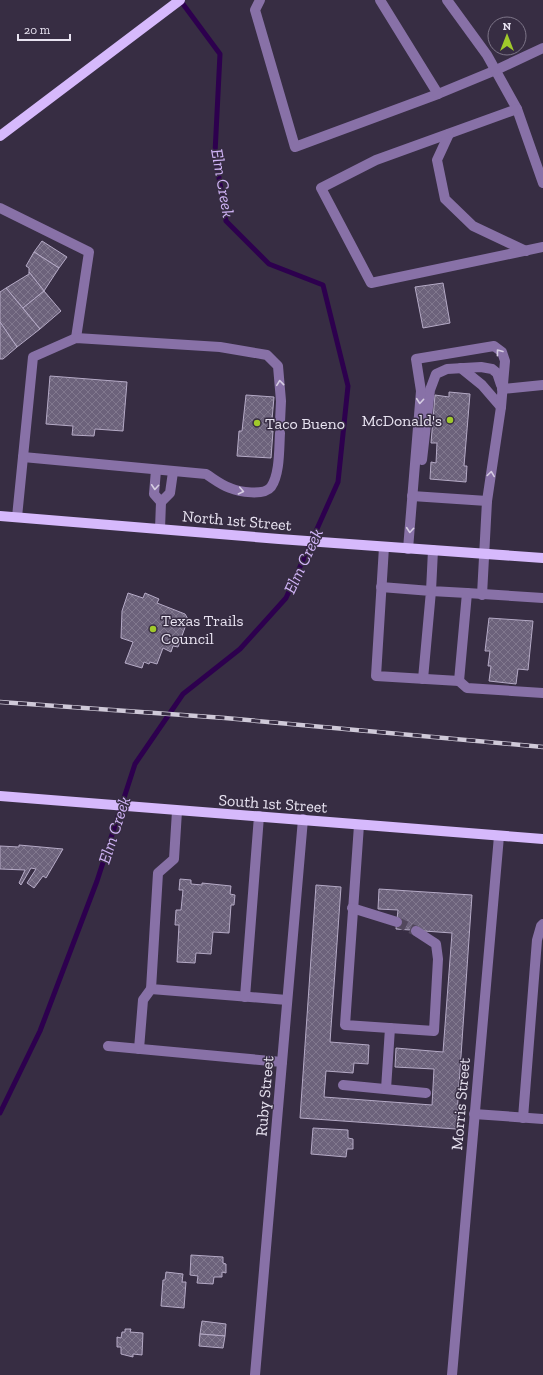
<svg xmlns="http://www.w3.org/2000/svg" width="543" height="1375" font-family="'Zilla Slab',serif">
	<defs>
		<pattern id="building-cross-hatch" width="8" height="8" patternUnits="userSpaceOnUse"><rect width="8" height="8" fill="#6c627b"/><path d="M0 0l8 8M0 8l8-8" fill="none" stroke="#81788e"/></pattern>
	</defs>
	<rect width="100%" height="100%" fill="#372d43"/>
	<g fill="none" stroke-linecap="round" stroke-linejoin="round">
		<polyline stroke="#2d004e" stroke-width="5" points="0,1113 40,1031 97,881 135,764 183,694 240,649 286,598 338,482 348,386 323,285 269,264 226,221 215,153 220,54 180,0"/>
	</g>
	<g fill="url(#building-cross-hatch)" stroke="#b5aac6">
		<polygon points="42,241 67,257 59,268 34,252"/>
		<polygon points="34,252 59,268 44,291 29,272 29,268 26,266"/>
		<polygon points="29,272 44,291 23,308 6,288 29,274"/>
		<polygon points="443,283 450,323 423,328 415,287"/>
		<polygon points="6,288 40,329 17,347 0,322 0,292"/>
		<polygon points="44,291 61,311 40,329 23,308"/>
		<polygon points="0,322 17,347 3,359 0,359"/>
		<polygon points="50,376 127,382 123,431 95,429 94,436 72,435 73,426 46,424"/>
		<polygon points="449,392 470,394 464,466 467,466 466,482 430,479 431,462 436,463 437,443 431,443 435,395 449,397"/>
		<polygon points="246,395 274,397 271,431 273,431 271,458 237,456 239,431 242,431"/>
		<polygon points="128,593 143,598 145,593 159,599 157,603 185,614 188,619 178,647 173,646 171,652 163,648 157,664 150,662 149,664 144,662 142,668 125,663 133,642 121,638 122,611"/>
		<polygon points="489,618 533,621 528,670 518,669 516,684 489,681 491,666 488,666 490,651 485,651"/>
		<polygon points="19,845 63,849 46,878 43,876 34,888 27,883 36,869 31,868 21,885 19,883 25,870 0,869 0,846 19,847"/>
		<polygon points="180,879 191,880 191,884 202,885 202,883 231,886 230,894 235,895 234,905 231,905 229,933 213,932 211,954 196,953 195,963 177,962 179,925 175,925 176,910 181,910 183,890 179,890"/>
		<polygon points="316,885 341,887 330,1042 369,1045 368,1064 354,1063 353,1073 326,1071 324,1097 432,1105 434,1069 395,1067 396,1048 443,1052 452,933 396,929 398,910 378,909 379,889 472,895 456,1129 300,1118"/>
		<polygon points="313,1128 348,1130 348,1138 353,1139 353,1149 347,1149 346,1157 311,1154"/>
		<polygon points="191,1255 223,1257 223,1263 226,1264 226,1273 222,1272 222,1277 214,1277 213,1284 197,1283 198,1276 190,1275"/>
		<polygon points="166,1272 183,1274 182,1282 186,1282 184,1308 161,1306 163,1280 165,1280"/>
		<polygon points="202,1321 226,1324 225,1336 200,1334"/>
		<polygon points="125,1329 131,1329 130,1332 143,1333 142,1355 133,1354 133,1357 121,1354 121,1347 117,1347 117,1337 121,1338 122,1332 125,1332"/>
		<polygon points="200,1334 225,1336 223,1348 199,1346"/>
	</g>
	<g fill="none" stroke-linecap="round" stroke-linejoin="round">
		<polyline stroke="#52485d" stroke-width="10" stroke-dasharray="10 5" stroke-linecap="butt" points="397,922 416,931"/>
		<g stroke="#8871a7" stroke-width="10">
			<polyline points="260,0 255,10 295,147 438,94 496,70 543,48"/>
			<polyline points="380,0 438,94"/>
			<polyline points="447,0 487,55 517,109 543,183"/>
			<polyline points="517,109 376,160 321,188 371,283 543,247"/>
			<polyline points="449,134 437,160 445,199 473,226 526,251"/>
			<polyline points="0,208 89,252 76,338"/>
			<polyline points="461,368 482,385 501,407"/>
			<polyline points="502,389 543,385"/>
			<path d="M23,457L206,474C214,479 221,485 230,488C239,492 264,496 271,487C280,474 279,449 280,433"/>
			<polyline points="422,460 430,390 436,374 447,369 481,367 492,369 497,373 501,385"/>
			<polyline points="156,470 154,494 161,502 160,529"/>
			<polyline points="412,496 487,501"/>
			<polyline points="161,502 170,493 173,472"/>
			<polyline points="17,517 33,357 76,338 220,347 267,355 278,366 281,401 280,422"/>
			<polyline points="384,547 376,676 459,681 467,593 431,591 433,550"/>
			<polyline points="408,549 421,391 416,359 494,346 502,352 505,361 501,407 487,501 482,595"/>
			<polyline points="381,587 431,591 423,679"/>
			<polyline points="467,593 543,598"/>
			<polyline points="459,681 467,688 543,693"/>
			<polyline points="177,811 174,859 158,873 151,989 287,1000"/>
			<polyline points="359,825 345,1025 434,1031 438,959 436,944 416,931"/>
			<polyline points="352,908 397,922"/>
			<polyline points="245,997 259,816"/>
			<polyline points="108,1046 282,1062"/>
			<polyline points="139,1049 143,1000 151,989"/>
			<polyline points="343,1085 426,1093"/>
			<polyline points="386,1089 390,1028"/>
			<polyline points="474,1114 543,1119"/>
			<polyline points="523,1118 537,940 541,926 543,924"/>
			<polyline points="255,1375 303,819"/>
			<polyline points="452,1375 499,836"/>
		</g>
		<g stroke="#d6b9fc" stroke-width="10">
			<polyline points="0,136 180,0"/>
			<polyline points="0,516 279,539 543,558"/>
			<polyline points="0,796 543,839"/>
		</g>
		<g stroke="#cfc9d8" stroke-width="4.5">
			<polyline id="rail" points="0,702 225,718 543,747"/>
		</g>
		<use href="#rail" stroke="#372d43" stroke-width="3" stroke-dasharray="9" stroke-linecap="butt"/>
	</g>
	<defs><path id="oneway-chevron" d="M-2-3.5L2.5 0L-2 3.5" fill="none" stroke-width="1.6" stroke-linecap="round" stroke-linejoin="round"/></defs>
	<g stroke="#d5cce2">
		<use href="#oneway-chevron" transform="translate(499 352) rotate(-127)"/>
		<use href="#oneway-chevron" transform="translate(280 383) rotate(-96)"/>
		<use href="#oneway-chevron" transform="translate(420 401) rotate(95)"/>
		<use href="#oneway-chevron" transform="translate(491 474) rotate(-82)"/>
		<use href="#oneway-chevron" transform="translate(155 487) rotate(94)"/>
		<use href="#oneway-chevron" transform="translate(241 491) rotate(12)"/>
		<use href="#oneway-chevron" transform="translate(410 530) rotate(95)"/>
	</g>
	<g fill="#a0c92b" stroke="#372d43" stroke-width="1.5">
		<circle cx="450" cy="420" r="4"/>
		<circle cx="257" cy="423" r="4"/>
		<circle cx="153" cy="629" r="4"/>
	</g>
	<g text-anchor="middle" stroke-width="3" stroke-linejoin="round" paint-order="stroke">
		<g font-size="16" fill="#e8e3f1" stroke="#372d43" text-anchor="start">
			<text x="442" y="426" text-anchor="end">McDonald's</text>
			<text x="265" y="429">Taco Bueno</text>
			<text x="161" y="626">Texas Trails<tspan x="161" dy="18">Council</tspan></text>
		</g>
		<g font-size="16" fill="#e8e3f1" stroke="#372d43">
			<text transform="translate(237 520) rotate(5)" y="6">North 1st Street</text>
			<text transform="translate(273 803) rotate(4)" y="6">South 1st Street</text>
			<text transform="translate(264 1096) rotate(-85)" y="6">Ruby Street</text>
			<text transform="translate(460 1104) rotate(-85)" y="6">Morris Street</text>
		</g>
		<g font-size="17" font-style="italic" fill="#d0b4f6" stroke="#372d43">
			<text transform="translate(223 183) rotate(80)" y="6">Elm Creek</text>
			<text transform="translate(303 561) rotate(-65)" y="6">Elm Creek</text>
			<text transform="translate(114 830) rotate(-72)" y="6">Elm Creek</text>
		</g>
	</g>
	<g transform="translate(507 36)"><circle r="19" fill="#372d43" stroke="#7e7689"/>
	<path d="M0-3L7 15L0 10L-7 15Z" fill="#a0c92b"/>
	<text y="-6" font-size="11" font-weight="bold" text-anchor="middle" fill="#e8e3f1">N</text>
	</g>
	<path d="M18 34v6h52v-6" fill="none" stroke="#e8e3f1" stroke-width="2"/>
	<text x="24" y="34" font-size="12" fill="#e8e3f1" stroke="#372d43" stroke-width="3" paint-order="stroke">20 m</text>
</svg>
